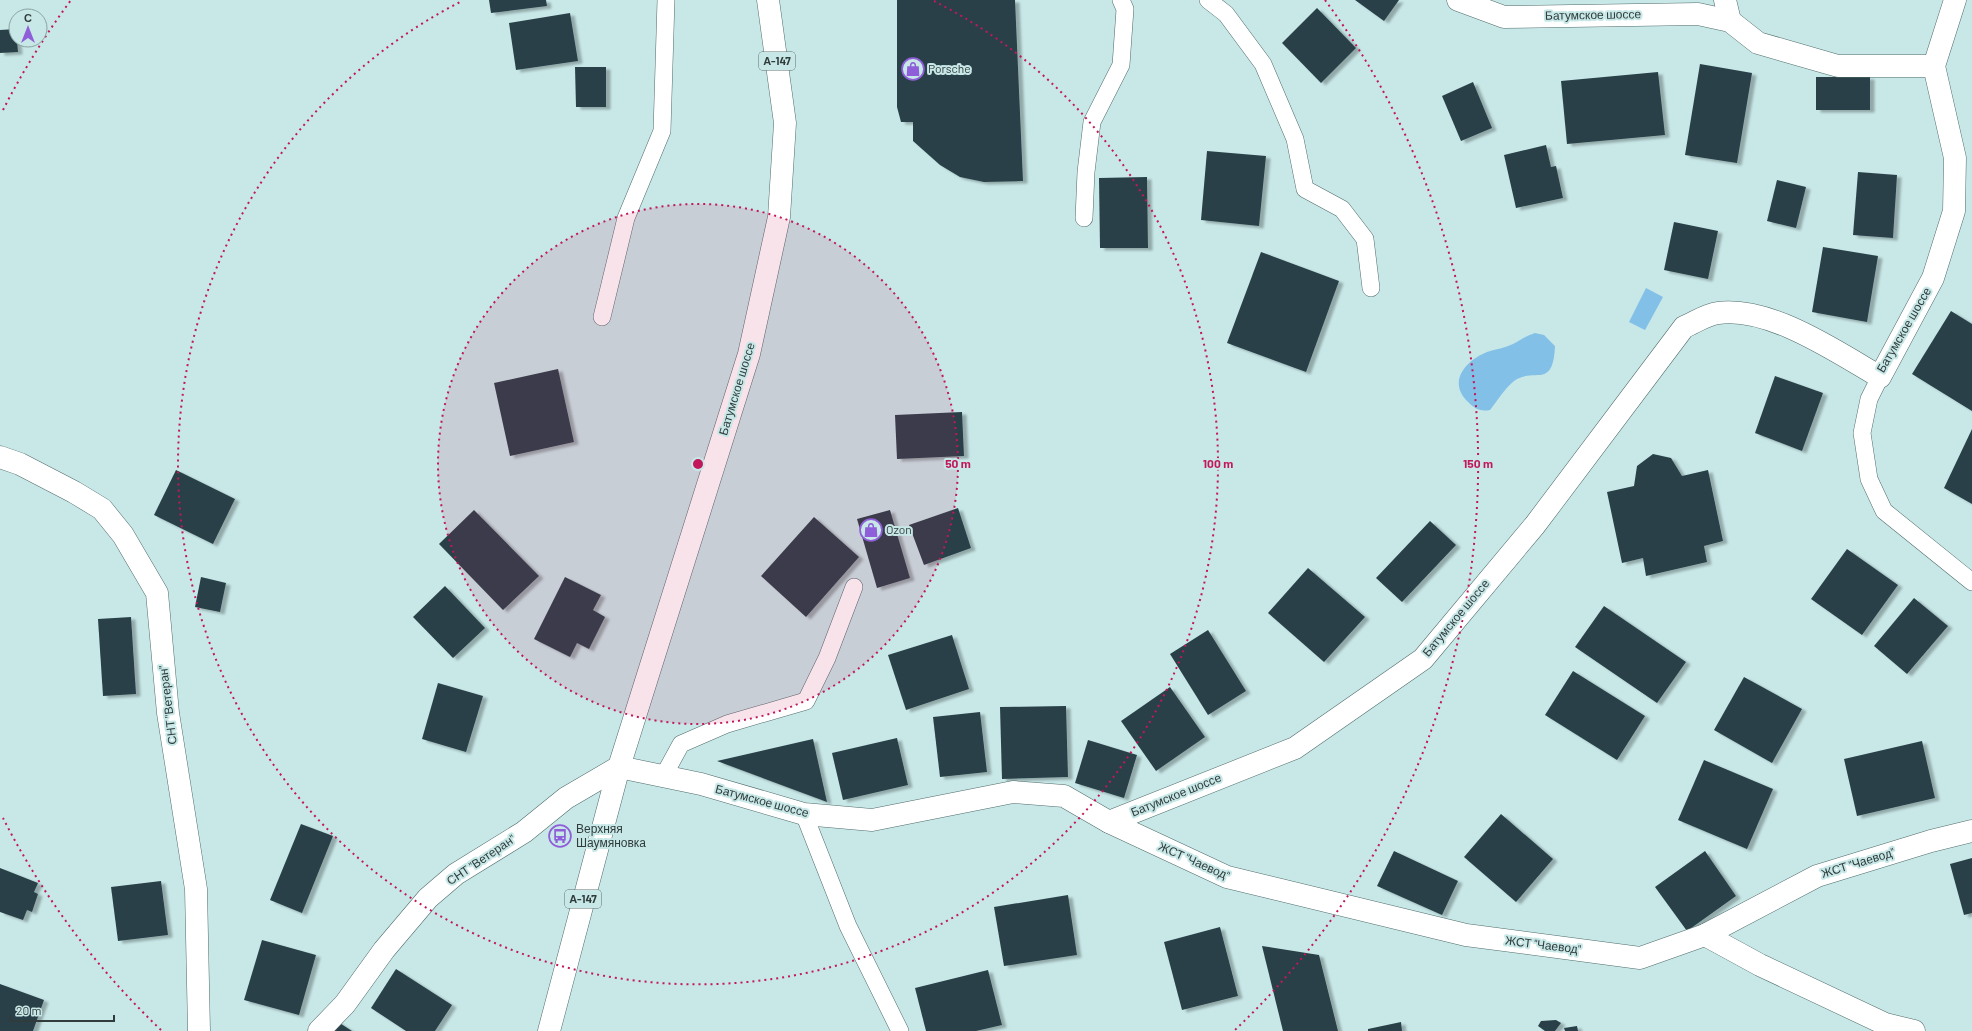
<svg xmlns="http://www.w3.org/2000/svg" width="1972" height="1031" font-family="Barlow,sans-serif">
	<defs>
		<filter id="shadow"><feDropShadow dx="4.5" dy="2.5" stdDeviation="1" flood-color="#0004"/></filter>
	</defs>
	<rect width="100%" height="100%" fill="#c8e7e7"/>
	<g fill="#82c0e7">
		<polygon points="1646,288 1663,297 1645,330 1629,322"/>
		<path d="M1535,333L1544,335L1555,346C1553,391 1534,366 1514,381C1505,388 1497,401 1490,410C1479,412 1474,408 1466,400C1448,380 1467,360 1487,352C1496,349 1505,348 1513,344C1522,339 1526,336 1535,333Z"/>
	</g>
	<g fill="#294148" filter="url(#shadow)">
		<polygon points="489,0 546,0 547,6 491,13"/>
		<polygon points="897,0 1015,0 1023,181 984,182 960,177 940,165 913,141 913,122 901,122 897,107"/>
		<polygon points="1355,0 1399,0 1384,21"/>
		<polygon points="1317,8 1356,48 1321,83 1282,43"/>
		<polygon points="570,13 578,61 516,70 509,23"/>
		<polygon points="16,29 18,52 0,53 0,30"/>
		<polygon points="1700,64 1752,73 1737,163 1685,155"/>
		<polygon points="575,67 606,67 606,107 576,107"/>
		<polygon points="1658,72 1665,135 1567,144 1561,81"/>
		<rect x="1816" y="77" width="54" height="33"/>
		<polygon points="1473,82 1492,128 1461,141 1442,96"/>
		<polygon points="1546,145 1551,167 1556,166 1563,198 1516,208 1504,155"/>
		<polygon points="1207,151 1266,156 1259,226 1201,220"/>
		<polygon points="1858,172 1897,175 1893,238 1853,235"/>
		<polygon points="1147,177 1148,248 1100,248 1099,178"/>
		<polygon points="1777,180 1806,187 1796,228 1767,221"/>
		<polygon points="1674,222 1718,231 1708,279 1664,270"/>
		<polygon points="1823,247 1878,256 1867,322 1812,312"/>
		<polygon points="1261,252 1339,281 1306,372 1227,343"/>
		<polygon points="1951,311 1972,324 1972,411 1912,374"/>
		<polygon points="558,369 574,442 510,456 494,383"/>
		<polygon points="1775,376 1823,393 1802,451 1755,433"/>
		<polygon points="962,412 964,456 897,459 895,415"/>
		<polygon points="1972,429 1972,504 1944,488"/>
		<polygon points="1653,454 1671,458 1682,476 1708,470 1723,541 1704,546 1707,562 1646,576 1643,558 1622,563 1607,492 1634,486 1637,466"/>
		<polygon points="176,470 235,499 213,544 154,515"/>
		<polygon points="958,508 971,548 924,565 909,525"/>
		<polygon points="474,510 539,576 503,610 439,544"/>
		<polygon points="890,510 910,578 877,588 857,519"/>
		<polygon points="814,517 859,557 806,617 761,576"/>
		<polygon points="1430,521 1456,545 1402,602 1376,578"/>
		<polygon points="1847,549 1898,585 1862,635 1811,599"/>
		<polygon points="1308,568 1365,617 1324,662 1268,613"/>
		<polygon points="201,577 226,583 220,612 195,607"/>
		<polygon points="565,577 601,595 593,610 605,617 589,649 577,643 570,657 534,639"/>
		<polygon points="445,586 485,628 453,658 413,617"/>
		<polygon points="1914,598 1948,626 1907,674 1874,646"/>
		<polygon points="1604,606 1686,662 1657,703 1575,647"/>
		<polygon points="131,617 136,694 103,696 98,619"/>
		<polygon points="1208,630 1246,691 1208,715 1170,654"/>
		<polygon points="952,635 969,689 906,710 888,655"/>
		<polygon points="1573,671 1645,716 1617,760 1545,715"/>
		<polygon points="1744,677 1802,709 1772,763 1714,730"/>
		<polygon points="438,683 483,696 466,752 422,739"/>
		<polygon points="1170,687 1205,737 1156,771 1121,721"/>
		<polygon points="1066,706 1068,777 1002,779 1000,707"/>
		<polygon points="980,712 987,772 940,777 933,717"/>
		<polygon points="897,738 908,785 843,800 832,753"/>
		<polygon points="813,739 827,802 717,761"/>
		<polygon points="1088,740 1137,755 1124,798 1075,783"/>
		<polygon points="1922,741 1935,798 1857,816 1844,759"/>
		<polygon points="1704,760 1773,789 1747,849 1678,820"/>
		<polygon points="1501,814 1553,859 1516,902 1464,857"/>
		<polygon points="301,824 333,836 302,913 270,900"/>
		<polygon points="1394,851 1458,881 1442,915 1377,886"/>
		<polygon points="1705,851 1736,896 1687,931 1655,887"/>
		<polygon points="1972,858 1972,913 1964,915 1950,864"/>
		<polygon points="0,868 38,883 34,892 38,894 32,912 27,910 23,920 0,912"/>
		<polygon points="161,881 168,935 118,941 111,887"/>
		<polygon points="1068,895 1077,955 1004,966 994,907"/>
		<polygon points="1220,927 1238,996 1182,1010 1164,942"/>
		<polygon points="262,940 316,955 299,1015 244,1000"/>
		<polygon points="1262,946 1319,955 1338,1031 1283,1031"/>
		<polygon points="396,969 452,1005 435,1031 406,1031 371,1008"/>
		<polygon points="988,970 1002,1025 976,1031 926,1031 915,988"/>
		<polygon points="0,984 44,1000 33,1031 0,1031"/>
		<polygon points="335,1020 352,1031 328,1031"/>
		<polygon points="1556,1020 1561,1023 1555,1031 1545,1031 1538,1026 1541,1021"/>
		<polygon points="1401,1022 1402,1031 1368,1031 1368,1029"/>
		<polygon points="1577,1026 1578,1031 1565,1031 1564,1028"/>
	</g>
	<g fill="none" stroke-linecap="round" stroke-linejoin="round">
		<g stroke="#506c6c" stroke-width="18">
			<g id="service">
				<polyline points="1208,0 1226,14 1263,64 1295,139 1305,189 1342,209 1365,239 1371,288"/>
				<polyline points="1084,218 1086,172 1092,122 1121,65 1125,9 1121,0"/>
				<polyline points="602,317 626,218 662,131 666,0"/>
				<polyline points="1880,377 1869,399 1862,433 1869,479 1884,511 1972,582"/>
				<polyline points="663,777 681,744 727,724 806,701 827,658 854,587"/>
				<polyline points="804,814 848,926 900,1031"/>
			</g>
		</g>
		<g stroke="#506c6c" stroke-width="23">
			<g id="minor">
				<polyline points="1458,0 1504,17 1698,14 1730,21 1758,43 1838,66 1934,66"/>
				<polyline points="1725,0 1730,21"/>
				<polyline points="0,457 20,464 74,492 102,509 123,535 157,593 168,713 196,889 199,1031"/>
				<path d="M1109,822L1295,748L1423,659L1535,525L1684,327C1694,323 1707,314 1718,313C1770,306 1837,352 1880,377L1933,278L1954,211L1955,158L1934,66L1955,0"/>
				<polyline points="1705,935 1760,965 1885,1024 1914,1031"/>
				<polyline points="319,1031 345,1004 384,950 428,898 456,874 524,832 566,798 619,767 701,784 804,814 872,820 1013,792 1064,796 1109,822 1227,877 1466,935 1640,958 1705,935 1817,876 1931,841 1972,831"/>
			</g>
		</g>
		<g stroke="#506c6c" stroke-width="23">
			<polyline id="trunk" points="549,1031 619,767 749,354 779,217 785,123 768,0"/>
		</g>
		<use href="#service" stroke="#fff" stroke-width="17"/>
		<use href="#minor" stroke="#fff" stroke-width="22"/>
		<use href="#trunk" stroke="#fff" stroke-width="22"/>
	</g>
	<circle cx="698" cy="464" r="260" fill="#c2185b" fill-opacity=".12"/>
	<g fill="none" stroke="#c2185b" stroke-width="2" stroke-dasharray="2 4">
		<circle cx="698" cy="464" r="260"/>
		<path d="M934 1A520 520 0 1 1 462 1"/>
		<path d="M161 1030A780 780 0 0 1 3 818M3 110A780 780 0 0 1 71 0M1325 0A780 780 0 0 1 1235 1030"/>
	</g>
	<defs>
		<g id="shop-ring" transform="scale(1.15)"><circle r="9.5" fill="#c8e7e7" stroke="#8e5fd8" stroke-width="1.5"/><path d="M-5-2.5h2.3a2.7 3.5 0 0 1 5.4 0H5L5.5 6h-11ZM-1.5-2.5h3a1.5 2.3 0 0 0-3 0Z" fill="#8e5fd8"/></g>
		<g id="bus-ring" transform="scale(1.15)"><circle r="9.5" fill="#c8e7e7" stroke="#8e5fd8" stroke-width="1.5"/><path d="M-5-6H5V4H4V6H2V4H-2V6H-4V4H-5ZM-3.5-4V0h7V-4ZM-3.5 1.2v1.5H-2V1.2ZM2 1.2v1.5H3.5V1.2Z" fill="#8e5fd8"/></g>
	</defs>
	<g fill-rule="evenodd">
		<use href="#shop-ring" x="913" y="69"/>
		<use href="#shop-ring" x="871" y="530"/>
		<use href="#bus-ring" x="560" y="836"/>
	</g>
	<g text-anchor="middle" stroke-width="4" stroke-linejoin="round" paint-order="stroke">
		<g fill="#c8e7e7" stroke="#5e6f6f" stroke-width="1">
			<rect x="759" y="52" width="36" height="18" rx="3"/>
			<rect x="565" y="890" width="36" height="18" rx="3"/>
		</g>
		<g font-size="11" font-weight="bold" fill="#303c3c">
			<text x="777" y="65">А-147</text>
			<text x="583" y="903">А-147</text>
		</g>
		<g font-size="12" fill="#303c3c" stroke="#c8e7e7">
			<text transform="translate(1593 15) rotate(-1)" y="4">Батумское шоссе</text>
			<text transform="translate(1904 330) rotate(-60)" y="4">Батумское шоссе</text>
			<text transform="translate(737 389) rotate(-73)" y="4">Батумское шоссе</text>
			<text transform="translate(1456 618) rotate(-50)" y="4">Батумское шоссе</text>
			<text transform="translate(168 705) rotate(-97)" y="4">СНТ "Ветеран"</text>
			<text transform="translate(1176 795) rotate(-22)" y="4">Батумское шоссе</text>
			<text transform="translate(762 801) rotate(15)" y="4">Батумское шоссе</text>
			<text transform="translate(481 860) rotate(-34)" y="4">СНТ "Ветеран"</text>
			<text transform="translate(1194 861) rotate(24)" y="4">ЖСТ "Чаевод"</text>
			<text transform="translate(1858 863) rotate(-17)" y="4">ЖСТ "Чаевод"</text>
			<text transform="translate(1543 945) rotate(7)" y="4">ЖСТ "Чаевод"</text>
		</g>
		<g font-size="12" fill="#303c3c" stroke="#c8e7e7" text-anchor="start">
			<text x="928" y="73">Porsche</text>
			<text x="886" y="534">Ozon</text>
			<text x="576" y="833">Верхняя<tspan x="576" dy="14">Шаумяновка</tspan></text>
		</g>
	</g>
	<circle cx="698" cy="464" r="6" fill="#c2185b" stroke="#c8e7e7" stroke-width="2"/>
	<g font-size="12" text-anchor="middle" font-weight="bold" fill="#c2185b" stroke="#c8e7e7" stroke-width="4" stroke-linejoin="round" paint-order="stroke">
		<text x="958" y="468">50 m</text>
		<text x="1218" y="468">100 m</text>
		<text x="1478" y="468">150 m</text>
	</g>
	<g transform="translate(28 28)"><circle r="19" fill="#c8e7e7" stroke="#8ba3a3"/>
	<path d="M0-3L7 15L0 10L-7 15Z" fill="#8e5fd8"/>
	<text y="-6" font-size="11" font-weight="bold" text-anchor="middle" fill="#303c3c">С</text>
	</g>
	<path d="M10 1015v6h104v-6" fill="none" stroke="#303c3c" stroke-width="2"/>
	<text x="16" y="1015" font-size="12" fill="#303c3c" stroke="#c8e7e7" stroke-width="3" paint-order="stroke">20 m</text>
</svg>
